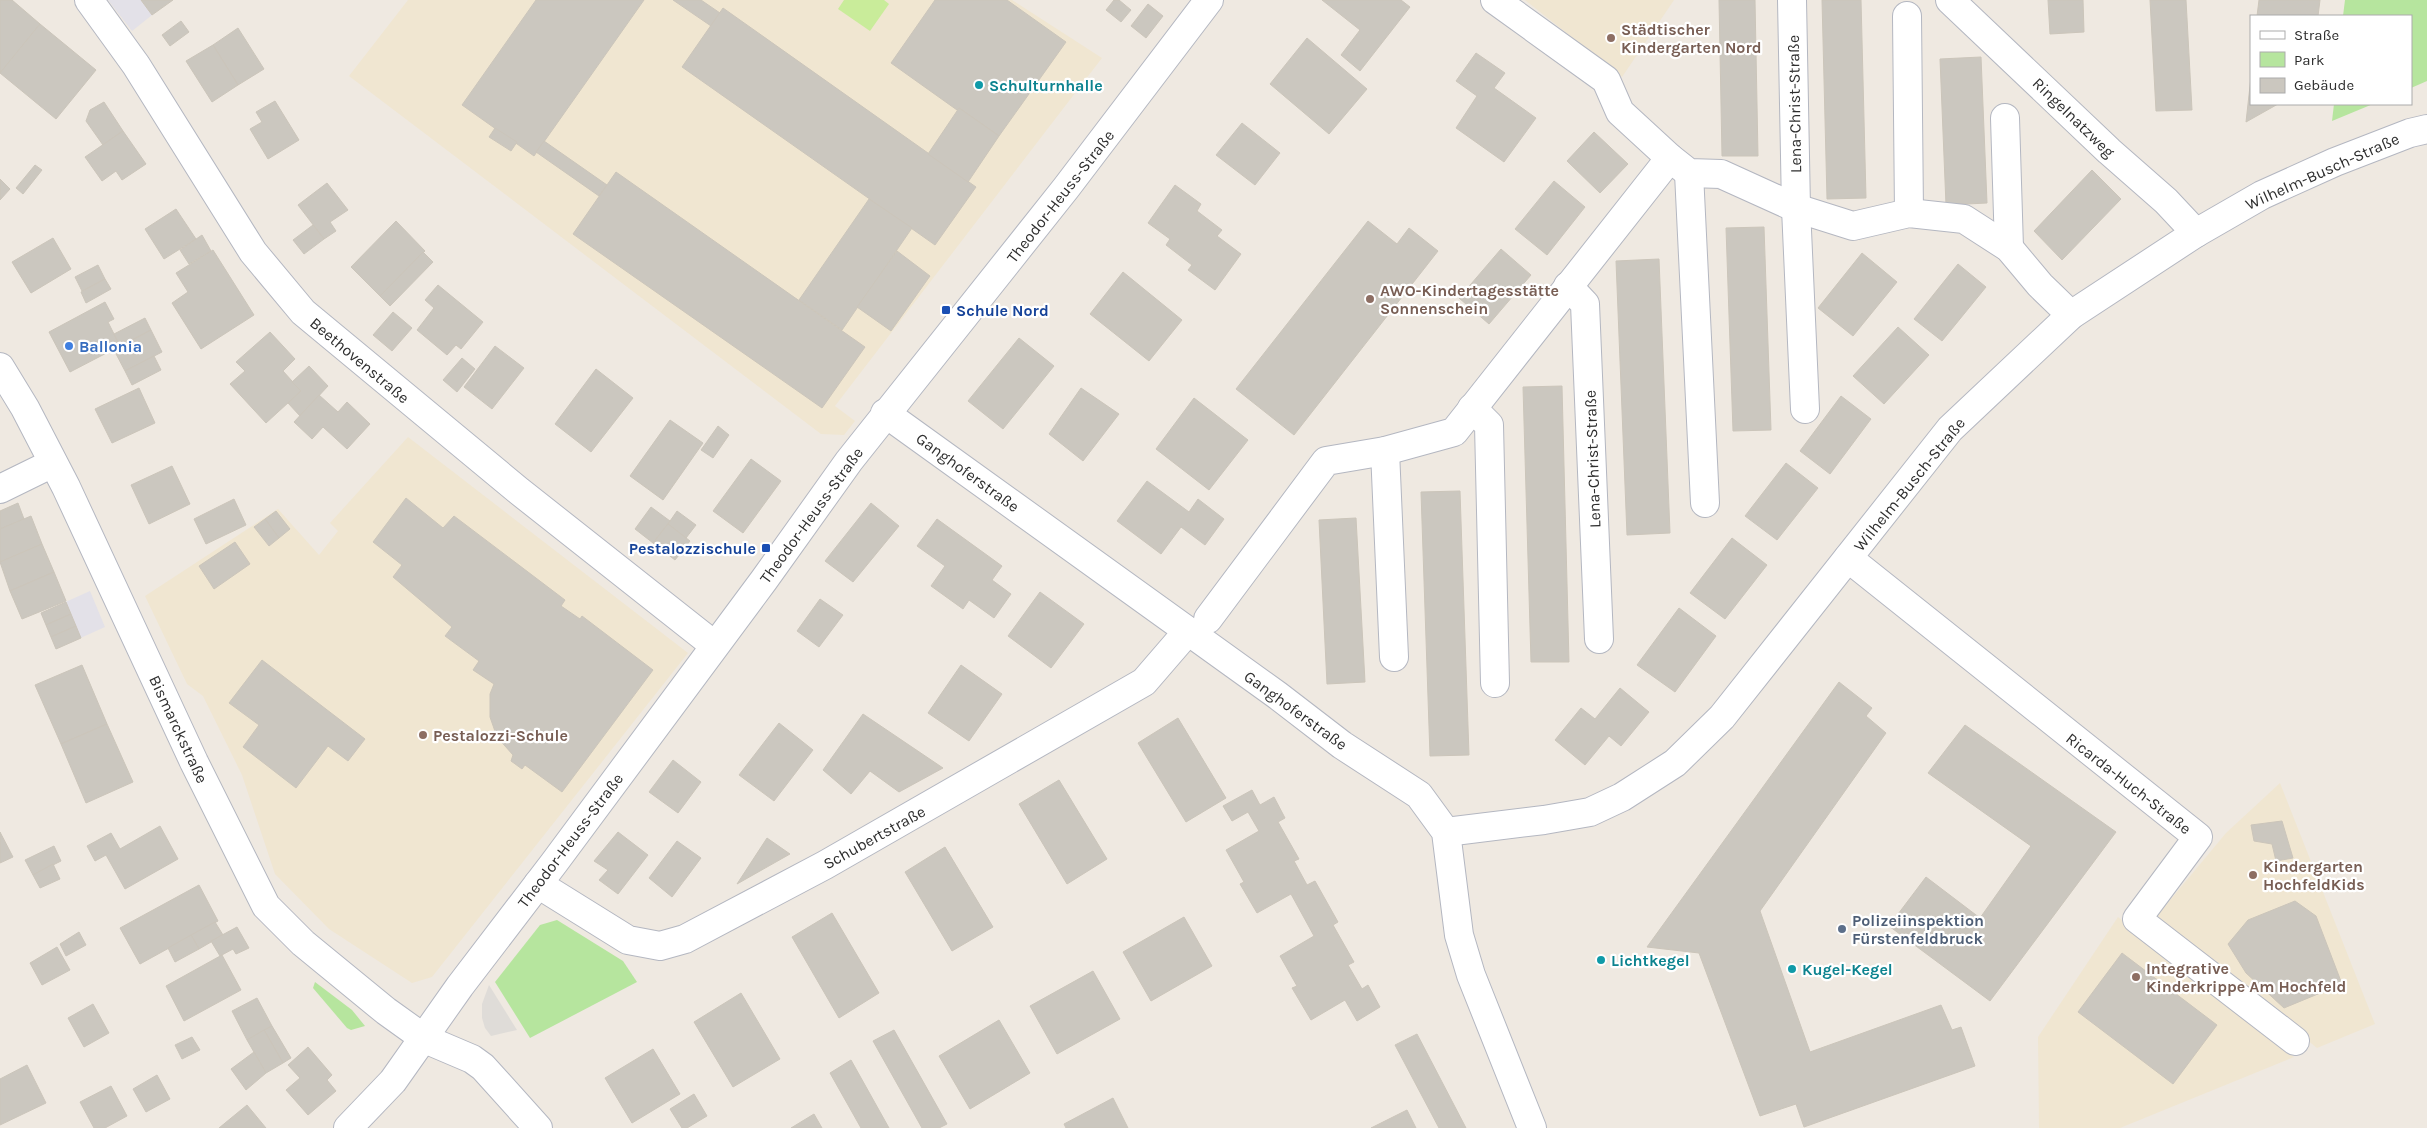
<svg xmlns="http://www.w3.org/2000/svg" width="2427" height="1128" font-family="Karla,sans-serif">
	<rect width="100%" height="100%" fill="#efe9e1"/>
	<g fill="#e3e1e8">
		<polygon points="108,0 141,0 152,15 132,31"/>
		<polygon points="90,591 105,627 56,649 41,613"/>
	</g>
	<g fill="#f0e6d1">
		<polygon points="408,0 1012,0 1102,58 835,406 855,421 844,435 821,434 349,76"/>
		<polygon points="1525,0 1674,0 1622,77"/>
		<polygon points="408,437 688,653 432,977 412,983 329,929 275,874 242,775 203,696 187,684 145,596 278,509 319,555 338,531 330,523"/>
		<polygon points="2280,783 2375,1024 2317,1048 2156,917 2226,833"/>
		<polygon points="2118,917 2294,1057 2120,1128 2039,1128 2038,1037"/>
	</g>
	<g fill="#b6e59e">
		<polygon points="2345,0 2427,0 2427,81 2411,88 2411,16 2343,16"/>
		<polygon points="2334,104 2373,104 2332,121"/>
		<polygon points="557,920 623,961 637,982 530,1038 495,982 540,925"/>
		<polygon points="315,982 352,1010 365,1026 351,1030 347,1028 313,988"/>
	</g>
	<polygon fill="#c9ec9a" points="844,0 884,0 889,4 870,31 838,9"/>
	<polygon fill="#dfdcd8" points="489,985 517,1030 491,1036 485,1028 482,1018 482,1004"/>
	<g fill="#cbc7bf" stroke="#cbc5ba">
		<polygon points="0,0 12,0 40,24 0,73"/>
		<polygon points="141,0 173,0 152,15"/>
		<polygon points="536,0 644,0 534,156 462,105"/>
		<polygon points="673,0 701,0 720,13 711,26"/>
		<polygon points="935,0 1007,0 1066,42 999,136 959,108 957,110 891,63"/>
		<polygon points="1114,0 1119,0 1131,10 1121,22 1106,10"/>
		<polygon points="1322,0 1401,0 1410,7 1360,71 1341,55 1360,30"/>
		<polygon points="1719,0 1755,0 1758,156 1722,156"/>
		<polygon points="1822,0 1861,0 1866,198 1827,199"/>
		<polygon points="2048,0 2083,0 2084,32 2050,34"/>
		<polygon points="2150,0 2186,0 2192,110 2156,111"/>
		<polygon points="2259,0 2320,0 2318,16 2257,16"/>
		<polygon points="1148,4 1163,16 1146,38 1131,26"/>
		<polygon points="723,8 976,187 935,245 682,67"/>
		<polygon points="181,21 189,32 170,46 162,35"/>
		<polygon points="40,24 96,70 56,119 0,73"/>
		<polygon points="238,28 264,69 238,85 213,45"/>
		<polygon points="1307,38 1367,89 1329,134 1270,84"/>
		<polygon points="213,45 238,85 212,102 186,61"/>
		<polygon points="1476,53 1505,73 1494,88 1536,118 1504,162 1456,128 1477,96 1456,81"/>
		<polygon points="1981,57 1987,203 1946,205 1940,59"/>
		<polygon points="2251,77 2251,104 2278,104 2246,122"/>
		<polygon points="275,101 299,140 268,159 250,129 262,122 256,112"/>
		<polygon points="104,102 123,131 103,145 86,121 90,110"/>
		<polygon points="959,108 999,136 968,182 928,154"/>
		<polygon points="1242,123 1280,153 1255,185 1216,155"/>
		<polygon points="495,128 517,142 511,151 489,137"/>
		<polygon points="123,131 146,164 122,180 116,171 102,181 85,157"/>
		<polygon points="1594,132 1628,164 1600,193 1567,161"/>
		<polygon points="544,141 607,185 599,196 536,152"/>
		<polygon points="35,165 42,170 23,194 16,188"/>
		<polygon points="2092,170 2121,199 2062,260 2034,231"/>
		<polygon points="616,172 865,347 822,408 573,234"/>
		<polygon points="0,179 10,189 0,200"/>
		<polygon points="1554,181 1585,207 1547,255 1515,229"/>
		<polygon points="327,183 348,210 330,222 336,231 324,239 298,205"/>
		<polygon points="1175,185 1201,204 1197,211 1222,230 1217,236 1241,254 1215,290 1188,270 1192,265 1166,245 1170,239 1148,223"/>
		<polygon points="869,199 912,228 842,330 799,300"/>
		<polygon points="176,209 196,239 164,259 145,229"/>
		<polygon points="396,221 425,251 380,296 351,267"/>
		<polygon points="1368,221 1397,244 1409,228 1438,251 1294,435 1236,389"/>
		<polygon points="313,225 324,239 304,254 293,240"/>
		<polygon points="1764,227 1771,430 1733,431 1726,228"/>
		<polygon points="202,235 211,251 189,264 180,250"/>
		<polygon points="53,238 71,269 31,293 12,262"/>
		<polygon points="1501,249 1531,275 1489,324 1459,298"/>
		<polygon points="213,250 254,315 201,349 172,303 188,292 176,273"/>
		<polygon points="897,251 930,276 891,331 857,307"/>
		<polygon points="423,252 433,262 390,306 380,296"/>
		<polygon points="1862,253 1897,282 1853,336 1818,308"/>
		<polygon points="1659,259 1670,533 1627,535 1616,261"/>
		<polygon points="1958,264 1986,287 1942,341 1914,319"/>
		<polygon points="98,265 105,279 82,291 75,277"/>
		<polygon points="1123,272 1182,320 1149,361 1090,314"/>
		<polygon points="105,279 111,289 86,303 81,292"/>
		<polygon points="438,285 483,322 461,349 456,345 447,355 417,330 434,308 425,300"/>
		<polygon points="105,302 114,319 108,322 120,346 70,372 49,332"/>
		<polygon points="393,312 412,328 392,351 373,335"/>
		<polygon points="145,318 151,330 120,346 114,334"/>
		<polygon points="1898,327 1929,355 1884,404 1853,376"/>
		<polygon points="151,330 162,352 125,371 114,350"/>
		<polygon points="270,332 295,359 283,371 301,391 266,423 230,384 245,371 236,362"/>
		<polygon points="1019,338 1054,366 1003,429 968,401"/>
		<polygon points="495,346 524,368 492,409 464,387"/>
		<polygon points="154,356 161,370 132,385 125,371"/>
		<polygon points="462,358 475,369 457,392 443,380"/>
		<polygon points="309,366 328,386 300,416 288,403 301,391 292,382"/>
		<polygon points="596,369 633,398 591,452 555,424"/>
		<polygon points="1562,386 1569,662 1531,662 1523,387"/>
		<polygon points="139,388 155,423 112,443 95,409"/>
		<polygon points="1081,388 1119,414 1083,461 1049,434"/>
		<polygon points="319,395 338,412 347,402 370,424 347,449 323,427 312,439 294,422"/>
		<polygon points="1841,396 1871,419 1830,474 1800,451"/>
		<polygon points="1194,398 1248,440 1209,490 1156,449"/>
		<polygon points="670,420 703,443 663,500 630,476"/>
		<polygon points="718,426 729,435 713,458 701,450"/>
		<polygon points="751,459 781,481 743,533 713,511"/>
		<polygon points="1786,463 1818,488 1777,540 1745,516"/>
		<polygon points="172,466 190,504 149,524 131,485"/>
		<polygon points="1147,481 1189,512 1198,499 1224,519 1205,545 1181,527 1161,554 1117,521"/>
		<polygon points="1460,491 1469,755 1430,756 1421,492"/>
		<polygon points="406,498 443,528 454,516 565,600 561,606 580,619 582,616 653,670 562,792 525,765 522,769 511,761 513,755 497,737 490,717 490,694 494,684 473,670 479,661 445,636 452,627 393,577 402,565 373,542"/>
		<polygon points="234,499 246,525 206,544 194,519"/>
		<polygon points="18,503 24,519 0,529 0,511"/>
		<polygon points="871,503 899,526 853,582 825,561"/>
		<polygon points="651,507 670,521 653,543 635,529"/>
		<polygon points="276,511 290,529 279,538 265,519"/>
		<polygon points="677,511 696,525 686,538 668,524"/>
		<polygon points="31,516 42,544 0,562 0,529"/>
		<polygon points="1356,518 1365,682 1327,684 1319,520"/>
		<polygon points="265,519 279,538 269,546 254,527"/>
		<polygon points="937,519 1002,566 992,580 1011,594 994,618 969,600 963,609 931,586 945,566 917,546"/>
		<polygon points="668,524 690,541 675,560 653,543"/>
		<polygon points="1732,538 1767,565 1725,619 1690,593"/>
		<polygon points="235,542 250,564 214,589 199,566"/>
		<polygon points="42,544 54,572 10,591 0,562"/>
		<polygon points="54,572 66,601 22,619 10,591"/>
		<polygon points="1040,592 1084,624 1051,668 1008,636"/>
		<polygon points="820,599 843,615 819,647 797,631"/>
		<polygon points="66,602 71,614 46,625 41,613"/>
		<polygon points="1679,608 1716,636 1675,692 1637,665"/>
		<polygon points="71,614 76,626 51,637 46,625"/>
		<polygon points="76,626 81,638 56,649 51,637"/>
		<polygon points="262,660 365,739 348,761 328,746 296,788 243,747 259,725 229,703"/>
		<polygon points="82,665 107,724 61,744 35,685"/>
		<polygon points="961,665 1002,694 969,741 928,713"/>
		<polygon points="1839,682 1872,708 1866,716 1886,733 1760,911 1810,1052 1941,1005 1952,1030 1961,1027 1975,1066 1804,1127 1796,1104 1760,1116 1699,953 1647,947"/>
		<polygon points="1620,688 1649,712 1621,746 1609,736 1585,765 1555,740 1581,708 1595,719"/>
		<polygon points="863,714 943,768 899,792 870,771 851,794 823,770"/>
		<polygon points="1178,718 1226,798 1186,822 1138,743"/>
		<polygon points="779,723 813,750 774,801 739,775"/>
		<polygon points="107,724 133,782 86,803 61,744"/>
		<polygon points="1965,725 2116,832 1990,1001 1889,926 1926,877 1980,918 2031,846 1928,773"/>
		<polygon points="673,760 701,782 678,813 649,792"/>
		<polygon points="1059,780 1107,859 1067,884 1019,804"/>
		<polygon points="1252,790 1260,805 1274,797 1285,818 1278,822 1299,859 1294,861 1307,885 1315,881 1338,922 1333,925 1354,962 1348,965 1362,989 1368,985 1380,1007 1357,1021 1345,1000 1311,1020 1292,988 1297,986 1280,956 1314,936 1291,894 1257,913 1240,884 1244,882 1226,850 1259,831 1248,812 1232,821 1223,806"/>
		<polygon points="2282,821 2293,858 2276,861 2272,844 2254,841 2251,825"/>
		<polygon points="160,826 178,859 125,889 106,855 95,861 87,846 111,833 120,849"/>
		<polygon points="0,832 13,857 0,863"/>
		<polygon points="618,832 648,855 618,894 599,880 608,870 594,861"/>
		<polygon points="767,838 790,854 737,884"/>
		<polygon points="677,841 701,858 672,897 649,878"/>
		<polygon points="54,846 61,861 33,875 25,860"/>
		<polygon points="945,847 993,927 952,951 905,872"/>
		<polygon points="53,864 60,879 40,888 33,875"/>
		<polygon points="199,885 218,921 140,964 120,928"/>
		<polygon points="2295,901 2316,916 2342,984 2284,1008 2246,973 2228,944 2248,920"/>
		<polygon points="832,913 879,993 839,1018 792,937"/>
		<polygon points="1184,917 1212,966 1151,1001 1123,952"/>
		<polygon points="215,922 223,935 199,949 191,935"/>
		<polygon points="237,927 249,948 236,954 233,949 220,956 211,941"/>
		<polygon points="79,932 86,945 66,956 60,944"/>
		<polygon points="191,935 199,949 175,962 168,948"/>
		<polygon points="57,947 70,970 42,985 30,963"/>
		<polygon points="2122,953 2217,1025 2173,1084 2078,1012"/>
		<polygon points="222,955 241,990 184,1021 166,986"/>
		<polygon points="1093,971 1120,1019 1057,1054 1030,1006"/>
		<polygon points="741,993 780,1059 733,1087 694,1022"/>
		<polygon points="257,998 272,1026 247,1040 232,1011"/>
		<polygon points="93,1004 109,1033 84,1047 68,1018"/>
		<polygon points="999,1020 1030,1073 970,1109 939,1056"/>
		<polygon points="272,1026 291,1058 283,1063 264,1030"/>
		<polygon points="264,1030 283,1063 266,1073 247,1040"/>
		<polygon points="894,1030 947,1124 939,1128 922,1128 873,1041"/>
		<polygon points="1417,1034 1466,1128 1439,1128 1395,1045"/>
		<polygon points="192,1037 200,1050 182,1059 175,1045"/>
		<polygon points="308,1047 332,1075 327,1080 336,1091 308,1115 286,1090 300,1078 288,1065"/>
		<polygon points="653,1049 680,1094 632,1123 605,1078"/>
		<polygon points="254,1052 266,1073 246,1090 231,1069"/>
		<polygon points="851,1060 889,1128 861,1128 830,1073"/>
		<polygon points="27,1065 46,1103 0,1125 0,1079"/>
		<polygon points="157,1075 170,1099 146,1112 133,1089"/>
		<polygon points="111,1086 127,1116 105,1128 94,1128 80,1102"/>
		<polygon points="694,1094 707,1116 687,1128 682,1128 670,1109"/>
		<polygon points="1113,1098 1128,1128 1066,1128 1064,1124"/>
		<polygon points="247,1105 266,1128 219,1128"/>
		<polygon points="1407,1110 1416,1128 1371,1128"/>
		<polygon points="814,1114 822,1128 791,1128"/>
	</g>
	<g fill="none" stroke-linecap="round" stroke-linejoin="round">
		<g stroke="#b4b7c1" stroke-width="30">
			<g id="street">
				<polyline points="89,0 136,65 253,252 303,312 519,491 714,645"/>
				<polyline points="1495,0 1606,80 1620,112 1670,158"/>
				<polyline points="1792,0 1796,208 1805,409"/>
				<polyline points="1950,0 2109,151 2166,201 2196,233"/>
				<polyline points="1907,16 1909,213"/>
				<polyline points="2005,118 2009,248"/>
				<polyline points="1689,173 1705,503"/>
				<polyline points="1568,286 1585,304 1599,639"/>
				<polyline points="0,367 25,408 66,487 194,762 266,906 303,943 386,1011 425,1039 472,1059 483,1067 538,1128"/>
				<polyline points="1472,408 1489,425 1495,683"/>
				<polyline points="885,413 1277,695 1342,745 1419,795 1446,832 1459,935 1471,975 1532,1128"/>
				<polyline points="1385,451 1394,657"/>
				<polyline points="0,489 53,463"/>
				<polyline points="1848,558 2198,837 2137,919 2295,1041"/>
				<polyline points="1208,619 1326,461 1385,451 1454,432 1670,158 1689,173 1721,174 1796,208 1853,226 1909,213 1964,219 2009,248 2040,285 2071,315"/>
				<polyline points="1446,832 1544,820 1590,812 1622,797 1675,763 1722,717 1950,429 2071,315 2196,233 2262,195 2335,162 2410,133 2427,129"/>
				<polyline points="538,884 628,940 660,946 685,939 825,865 1144,682 1188,631"/>
				<polyline points="348,1128 393,1081 460,986 554,863 764,580 849,461 1066,188 1209,0"/>
			</g>
		</g>
		<use href="#street" stroke="#fff" stroke-width="28"/>
	</g>
	<g fill="#8d6e63" stroke="#fff" stroke-width="2">
		<circle cx="1611" cy="38" r="5"/>
		<circle cx="1370" cy="299" r="5"/>
		<circle cx="423" cy="735" r="5"/>
		<circle cx="2253" cy="875" r="5"/>
		<circle cx="2136" cy="977" r="5"/>
	</g>
	<g fill="#0f9aa8" stroke="#fff" stroke-width="2">
		<circle cx="979" cy="85" r="5"/>
		<circle cx="1601" cy="960" r="5"/>
		<circle cx="1792" cy="969" r="5"/>
	</g>
	<g fill="#1a4fb4" stroke="#fff" stroke-width="2">
		<rect x="941" y="305" width="10" height="10" rx="2.5"/>
		<rect x="761" y="543" width="10" height="10" rx="2.5"/>
	</g>
	<circle fill="#3f7fe0" stroke="#fff" stroke-width="2" cx="69" cy="346" r="5"/>
	<circle fill="#5c6f8a" stroke="#fff" stroke-width="2" cx="1842" cy="929" r="5"/>
	<g text-anchor="middle" stroke-width="4.5" stroke-linejoin="round" paint-order="stroke">
		<g font-size="16" font-weight="bold" fill="#785e54" stroke="#fff" text-anchor="start">
			<text x="1621" y="35">Städtischer<tspan x="1621" dy="18">Kindergarten Nord</tspan></text>
			<text x="1380" y="296">AWO-Kindertagesstätte<tspan x="1380" dy="18">Sonnenschein</tspan></text>
			<text x="433" y="741">Pestalozzi-Schule</text>
			<text x="2263" y="872">Kindergarten<tspan x="2263" dy="18">HochfeldKids</tspan></text>
			<text x="2146" y="974">Integrative<tspan x="2146" dy="18">Kinderkrippe Am Hochfeld</tspan></text>
		</g>
		<g font-size="16" font-weight="bold" fill="#0d838f" stroke="#fff" text-anchor="start">
			<text x="989" y="91">Schulturnhalle</text>
			<text x="1611" y="966">Lichtkegel</text>
			<text x="1802" y="975">Kugel-Kegel</text>
		</g>
		<g font-size="16" fill="#2e2e2e" stroke="#fff">
			<text transform="translate(1794 104) rotate(-91)" y="6">Lena-Christ-Straße</text>
			<text transform="translate(2074 117) rotate(44)" y="6">Ringelnatzweg</text>
			<text transform="translate(2322 171) rotate(-24)" y="6">Wilhelm-Busch-Straße</text>
			<text transform="translate(1060 196) rotate(-52)" y="6">Theodor-Heuss-Straße</text>
			<text transform="translate(360 360) rotate(40)" y="6">Beethovenstraße</text>
			<text transform="translate(1592 459) rotate(-92)" y="6">Lena-Christ-Straße</text>
			<text transform="translate(968 472) rotate(36)" y="6">Ganghoferstraße</text>
			<text transform="translate(1909 484) rotate(-51)" y="6">Wilhelm-Busch-Straße</text>
			<text transform="translate(811 515) rotate(-54)" y="6">Theodor-Heuss-Straße</text>
			<text transform="translate(1296 710) rotate(36)" y="6">Ganghoferstraße</text>
			<text transform="translate(179 729) rotate(65)" y="6">Bismarckstraße</text>
			<text transform="translate(2129 783) rotate(38)" y="6">Ricarda-Huch-Straße</text>
			<text transform="translate(874 837) rotate(-29)" y="6">Schubertstraße</text>
			<text transform="translate(570 840) rotate(-53)" y="6">Theodor-Heuss-Straße</text>
		</g>
		<g font-size="16" font-weight="bold" fill="#164399" stroke="#fff" text-anchor="start">
			<text x="956" y="316">Schule Nord</text>
			<text x="756" y="554" text-anchor="end">Pestalozzischule</text>
		</g>
		<g font-size="16" font-weight="bold" fill="#366cbe" stroke="#fff" text-anchor="start">
			<text x="79" y="352">Ballonia</text>
		</g>
		<g font-size="16" font-weight="bold" fill="#4e5e75" stroke="#fff" text-anchor="start">
			<text x="1852" y="926">Polizeiinspektion<tspan x="1852" dy="18">Fürstenfeldbruck</tspan></text>
		</g>
	</g>
	<rect x="2250" y="15" width="162" height="90" fill="#ffffff" stroke="#ababab"/>
	<rect x="2260" y="31" width="25" height="8" fill="#ffffff" stroke="#ababab"/>
	<text x="2294" y="40" font-size="15" fill="#2e2e2e">Straße</text>
	<rect x="2260" y="52" width="25" height="15" fill="#b6e59e" stroke="#ababab"/>
	<text x="2294" y="65" font-size="15" fill="#2e2e2e">Park</text>
	<rect x="2260" y="78" width="25" height="15" fill="#cbc7bf" stroke="#ababab"/>
	<text x="2294" y="90" font-size="15" fill="#2e2e2e">Gebäude</text>
</svg>
